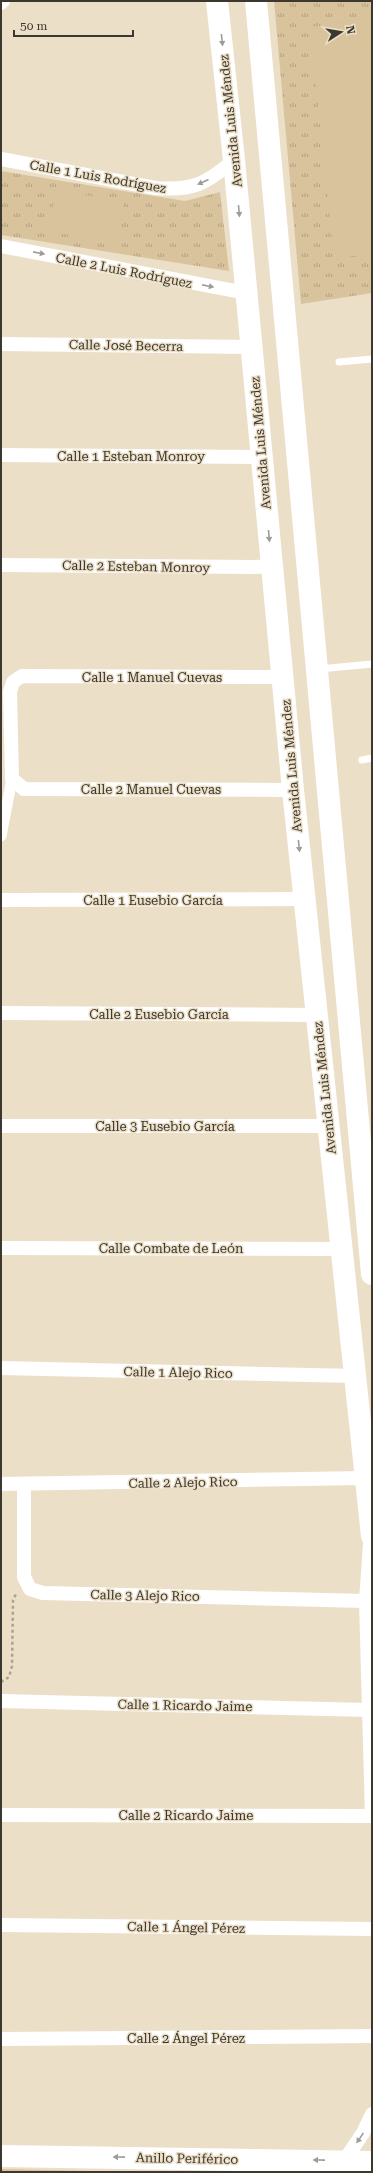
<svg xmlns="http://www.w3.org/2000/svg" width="373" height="2173" font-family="'Roboto Serif',serif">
	<defs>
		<pattern id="grass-tufts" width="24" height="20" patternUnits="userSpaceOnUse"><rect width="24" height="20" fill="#d9c39d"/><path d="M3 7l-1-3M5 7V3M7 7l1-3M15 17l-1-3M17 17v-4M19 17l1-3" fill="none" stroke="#b19f80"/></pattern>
	</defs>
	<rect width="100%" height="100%" fill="#ecdfc8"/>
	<g fill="url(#grass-tufts)">
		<polygon points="274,1 372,1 372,293 301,304"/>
		<polygon points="1,171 185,201 220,192 229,271 1,235"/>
		<polygon points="1,2169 132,2172 1,2172"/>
	</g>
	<g fill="#d9c39d">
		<polygon points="372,20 372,254 334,258 310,27"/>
		<polygon points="56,190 124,202 116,244 49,231"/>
	</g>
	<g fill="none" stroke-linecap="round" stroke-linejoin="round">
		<polyline stroke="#aca290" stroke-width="2.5" stroke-dasharray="3 3" stroke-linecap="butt" points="1,1682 9,1677 12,1666 13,1600 16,1594"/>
		<g stroke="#fff" stroke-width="7">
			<polyline points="339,362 372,359"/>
			<polyline points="319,669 372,664"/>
			<polyline points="362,760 372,758"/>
		</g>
		<polyline stroke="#fff" stroke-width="11" points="1,836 12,779"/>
		<g stroke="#fff" stroke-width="14">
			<polyline points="1,3 3,1"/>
			<path d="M1,159L155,188C193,191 206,184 234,160"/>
			<polyline points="1,246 246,293"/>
			<polyline points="1,344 252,347"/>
			<polyline points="1,455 262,457"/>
			<polyline points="1,565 272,567"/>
			<polyline points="283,677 22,676 13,682 10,692 12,779 24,789 293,790"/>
			<polyline points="1,900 304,899"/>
			<polyline points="1,1013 317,1015"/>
			<polyline points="1,1126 328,1126"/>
			<polyline points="1,1248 341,1249"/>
			<polyline points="1,1368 355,1376"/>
			<polyline points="1,1484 365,1478"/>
			<polyline points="24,1485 24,1577 30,1589 43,1593 366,1601"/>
			<polyline points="371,1530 366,1601 372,1816"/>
			<polyline points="1,1701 369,1710"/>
			<polyline points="1,1815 372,1816"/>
			<polyline points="1,1925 372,1929"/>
			<polyline points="1,2039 372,2036"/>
			<polyline points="344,2161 363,2133 372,2114"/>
		</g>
		<g stroke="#fff" stroke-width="22">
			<polyline points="217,1 234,160 293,790 372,1536"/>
			<polyline points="256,1 372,1274"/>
			<polyline points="1,2156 372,2162"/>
		</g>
	</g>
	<defs><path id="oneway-solid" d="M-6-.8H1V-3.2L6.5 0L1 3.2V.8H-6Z"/></defs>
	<g fill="#9e9c97">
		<use href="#oneway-solid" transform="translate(222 40) rotate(84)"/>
		<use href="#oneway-solid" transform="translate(203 182) rotate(156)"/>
		<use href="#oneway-solid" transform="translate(239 211) rotate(85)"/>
		<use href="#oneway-solid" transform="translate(39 253) rotate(11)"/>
		<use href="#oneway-solid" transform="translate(208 286) rotate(11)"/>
		<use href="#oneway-solid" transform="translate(269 536) rotate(85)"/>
		<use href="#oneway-solid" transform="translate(299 846) rotate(84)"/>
		<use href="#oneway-solid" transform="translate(360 2138) rotate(124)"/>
		<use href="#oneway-solid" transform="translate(119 2157) rotate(-179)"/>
		<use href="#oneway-solid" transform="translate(319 2160) rotate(-179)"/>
	</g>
	<g text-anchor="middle" stroke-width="3" stroke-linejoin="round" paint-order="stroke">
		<g font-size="13" fill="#3d382f" stroke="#ecdfc8">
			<text transform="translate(230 121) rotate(-96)" y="5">Avenida Luis Méndez</text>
			<text transform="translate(98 176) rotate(10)" y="5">Calle 1 Luis Rodríguez</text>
			<text transform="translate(124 270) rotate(11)" y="5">Calle 2 Luis Rodríguez</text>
			<text transform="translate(126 345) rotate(1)" y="5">Calle José Becerra</text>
			<text transform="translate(260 443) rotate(-95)" y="5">Avenida Luis Méndez</text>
			<text x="131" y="461">Calle 1 Esteban Monroy</text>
			<text transform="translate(136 566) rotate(1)" y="5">Calle 2 Esteban Monroy</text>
			<text x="152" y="682">Calle 1 Manuel Cuevas</text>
			<text transform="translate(291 766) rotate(-95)" y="5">Avenida Luis Méndez</text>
			<text x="151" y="794">Calle 2 Manuel Cuevas</text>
			<text x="153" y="905">Calle 1 Eusebio García</text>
			<text x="159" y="1019">Calle 2 Eusebio García</text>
			<text transform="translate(324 1088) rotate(-96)" y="5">Avenida Luis Méndez</text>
			<text x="165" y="1131">Calle 3 Eusebio García</text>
			<text x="171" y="1253">Calle Combate de León</text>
			<text transform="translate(178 1372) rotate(1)" y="5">Calle 1 Alejo Rico</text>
			<text transform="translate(183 1482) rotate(-1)" y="5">Calle 2 Alejo Rico</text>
			<text transform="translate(145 1595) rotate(1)" y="5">Calle 3 Alejo Rico</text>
			<text transform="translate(185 1705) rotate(1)" y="5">Calle 1 Ricardo Jaime</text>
			<text x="186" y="1820">Calle 2 Ricardo Jaime</text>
			<text transform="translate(186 1927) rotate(1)" y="5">Calle 1 Ángel Pérez</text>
			<text x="186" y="2043">Calle 2 Ángel Pérez</text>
			<text transform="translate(187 2158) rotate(1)" y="5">Anillo Periférico</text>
		</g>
	</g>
	<rect width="373" height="2173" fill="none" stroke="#3d382f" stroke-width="4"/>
	<g transform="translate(341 32) rotate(78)" stroke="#ecdfc8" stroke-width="3" paint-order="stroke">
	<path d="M0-3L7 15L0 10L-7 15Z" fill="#3d382f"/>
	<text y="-6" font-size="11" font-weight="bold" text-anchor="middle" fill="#3d382f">N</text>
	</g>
	<path d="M14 30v6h119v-6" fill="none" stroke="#3d382f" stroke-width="2"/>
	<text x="20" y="30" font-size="12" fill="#3d382f" stroke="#ecdfc8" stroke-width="3" paint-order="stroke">50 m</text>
</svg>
